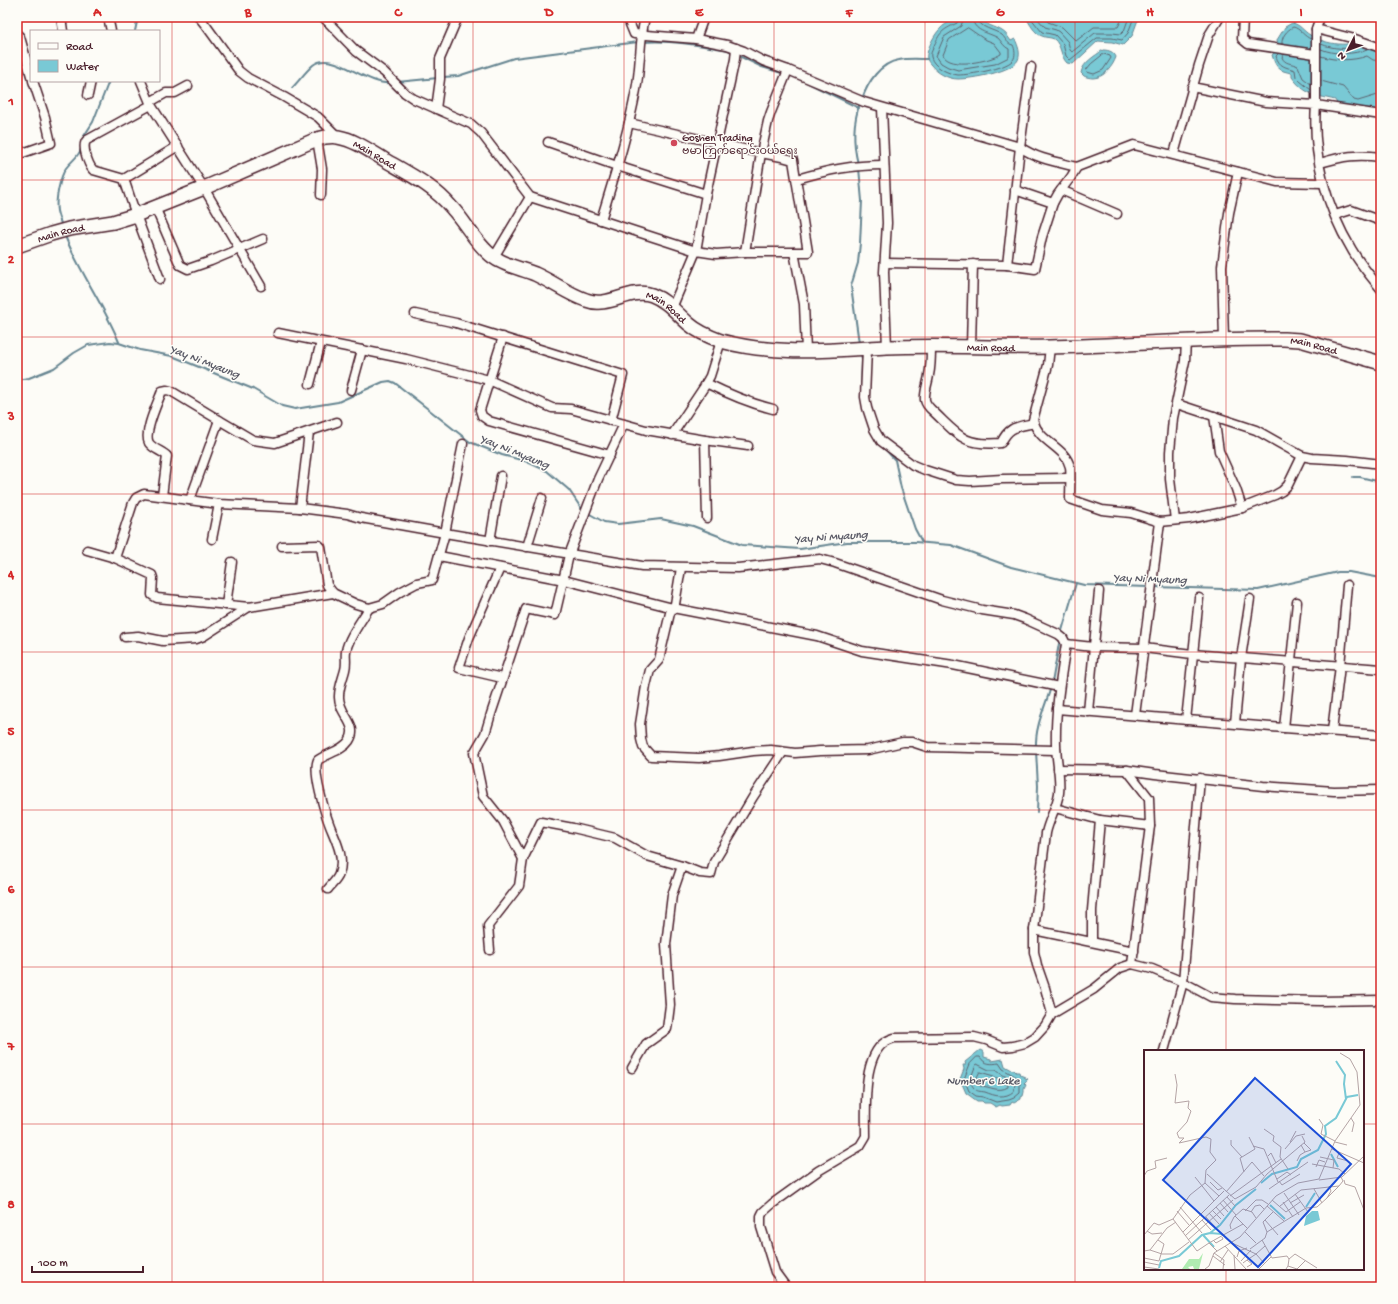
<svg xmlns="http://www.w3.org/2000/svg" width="1398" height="1304" font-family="'Gochi Hand','Noto Sans Myanmar',sans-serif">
	<rect width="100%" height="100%" fill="#fdfcf7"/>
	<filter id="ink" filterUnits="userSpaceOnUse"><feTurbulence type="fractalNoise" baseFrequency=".025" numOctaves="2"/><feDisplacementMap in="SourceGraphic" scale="8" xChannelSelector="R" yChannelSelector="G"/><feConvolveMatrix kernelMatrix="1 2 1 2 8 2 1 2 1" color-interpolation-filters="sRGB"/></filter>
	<g filter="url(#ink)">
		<g fill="#79c9d5" stroke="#668591">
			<path d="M956,17H981C985,26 995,26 1002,31C1006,33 1008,37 1011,41L1015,39C1018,46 1021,53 1018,60C1012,72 971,79 958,79C948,79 937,73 931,65C928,62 926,58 927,54C929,44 937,29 946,24C950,21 953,21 956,17Z"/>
			<path d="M1026,17H1139L1132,36L1123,45L1112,42L1098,41L1073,64L1067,63C1060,56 1062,46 1054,39C1050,37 1046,38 1042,36C1035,34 1029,23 1026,17Z"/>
			<path d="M1292,23C1301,25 1302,30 1310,35C1327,45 1349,48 1367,38L1376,42L1381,53V109L1360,116L1344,115L1335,100C1315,95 1305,95 1292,77V73C1279,71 1276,68 1272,55L1279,47L1277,40L1285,27Z"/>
			<path d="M1103,50C1109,50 1114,52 1116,57C1113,66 1104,78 1093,78C1090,78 1086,77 1084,76L1081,73C1083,62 1095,56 1103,50Z"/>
			<polygon points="980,1050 984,1052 984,1057 991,1059 992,1061 1003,1059 1005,1066 1012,1070 1014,1070 1016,1072 1019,1072 1020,1075 1025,1077 1025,1078 1028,1079 1024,1083 1026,1085 1024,1089 1024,1092 1023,1096 1021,1097 1021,1099 1014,1103 1012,1102 1010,1105 1002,1106 1000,1105 996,1107 990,1103 984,1103 982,1101 977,1101 966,1093 960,1079 964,1069 963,1065 966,1065 965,1062"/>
		</g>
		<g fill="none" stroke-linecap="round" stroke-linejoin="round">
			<g stroke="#5d636f" stroke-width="1">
				<path d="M959,17L957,23C941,31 940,32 933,48C932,51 930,54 931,57C933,67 949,74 958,75C970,75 1005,69 1013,60C1016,56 1015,49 1013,45C1007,44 1006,39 1002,35C994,29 979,29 977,17"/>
				<path d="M964,17L961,26L944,37L936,56L941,63L948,67L958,70L995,64L1009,57V49C1004,47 1002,42 998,38C988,32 973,32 972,17"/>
				<polyline points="1030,17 1042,32 1055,35 1063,44 1066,56 1070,60 1097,38 1112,38 1122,40 1128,33 1134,17"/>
				<polyline points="1036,17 1045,27 1056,30 1059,32 1068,42 1070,50 1072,52 1095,33 1112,33 1121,34 1124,31 1129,17"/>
				<polyline points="1044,17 1048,22 1062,27 1076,41 1094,27 1118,27 1123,17"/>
				<path d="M968,28L984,39L994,43L1001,52V54C990,61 950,70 943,55L949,40Z"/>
				<path d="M1282,44C1281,37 1287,30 1293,27C1300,28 1304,37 1311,39"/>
				<path d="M1321,44C1333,49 1348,50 1361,46"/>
				<path d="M1321,49C1335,55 1354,55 1367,49"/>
				<polygon points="1104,54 1110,56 1111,58 1103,70 1094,74 1087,72 1086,70 1091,64"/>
				<path d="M1278,54L1276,56C1279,67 1286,67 1295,70L1296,77L1300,81L1311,90"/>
				<path d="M1284,54L1282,57C1284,64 1292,63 1298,66L1303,78L1311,84"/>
				<path d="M1321,56C1335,61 1353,61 1367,56L1373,60L1381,61"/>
				<polyline points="1321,81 1343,87 1354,100 1358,101 1381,94"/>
				<path d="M977,1057H980C985,1065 992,1064 999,1063L1003,1069L1020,1079V1093L1014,1098L1009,1100L996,1102L983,1097L976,1096L969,1091L964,1079L970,1064Z"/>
				<path d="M977,1064L989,1070H996C1002,1076 1010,1077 1015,1083L1014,1091C1005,1099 995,1096 985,1092C980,1091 977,1092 974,1088C972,1086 971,1083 970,1080L975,1067Z"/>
				<path d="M980,1072L994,1076L1008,1085V1087C998,1093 990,1086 980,1086L976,1080Z"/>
			</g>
			<g stroke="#668591" stroke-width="2">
				<polyline points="135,31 138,17"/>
				<path d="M643,42C672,40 699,45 728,50L733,53"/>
				<polyline points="737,55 762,67 785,74"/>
				<polyline points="443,77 458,76 514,58 638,42"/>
				<polyline points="800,79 859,108"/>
				<polyline points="397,82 438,78"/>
				<path d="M292,88C299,81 305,72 313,65C333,49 366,86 391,83"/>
				<path d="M862,99C868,82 880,63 899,60C908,58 918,59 927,59"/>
				<polyline points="83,140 84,136 93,122 109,81"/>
				<path d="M858,164C853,144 853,122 860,103"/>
				<polyline points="859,168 862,201 860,243 858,263 851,286 859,343"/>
				<path d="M62,226C60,221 58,216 57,211C55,200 60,177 66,168C71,161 80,156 81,148"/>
				<path d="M65,236C80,273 104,305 119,342"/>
				<polyline points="17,380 29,378 54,368 74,353 88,345 110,342 119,343 140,350 172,356 253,389 282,406 295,409 338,402 383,382 390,381 395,383 470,442 502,455 525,461 547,471 569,490 581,508 584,511"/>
				<polyline points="861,397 862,359 861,353"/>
				<polyline points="884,448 895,460 901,488 915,529 922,542"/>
				<polyline points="1353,477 1360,477 1381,482"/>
				<polyline points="588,513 604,522 618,524 661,519 693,526 742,545 800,549 847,542 915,542 951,545 1011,567 1084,585 1149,587"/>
				<polyline points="1154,587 1258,590 1338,572 1349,572 1381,578"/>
				<polyline points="1061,634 1076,583"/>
				<polyline points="1052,683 1060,638"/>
				<path d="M1036,747C1035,726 1045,707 1051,687"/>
				<polyline points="1036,751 1038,786 1037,812"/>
			</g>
			<g stroke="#4a1f2b" stroke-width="11">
				<g id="street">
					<polyline points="61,17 63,31"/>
					<polyline points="108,17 111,31"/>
					<polyline points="199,17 207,27 239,71 248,78 284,97 318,117 338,137"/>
					<polyline points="323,17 356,51 384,72 405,93 414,99 471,124 481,133 530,197 696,251 716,254 745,252 794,252"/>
					<path d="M627,17L634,34L696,39L727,45L744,51L763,61L788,70L864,102L1020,147C1037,159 1057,162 1077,167"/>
					<polyline points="1243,17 1242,39 1248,44 1315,54"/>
					<polyline points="1320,17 1316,29 1316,105 1381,115"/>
					<polyline points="1316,29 1355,39 1381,48"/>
					<polyline points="17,34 20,37 31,76"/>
					<polyline points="696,39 704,17"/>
					<polyline points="141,81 151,105 204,188 261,286"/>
					<path d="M1192,87L1266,102L1316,105C1312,155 1326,207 1352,250C1360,264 1371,277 1381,289"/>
					<polyline points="88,95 91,81"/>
					<polyline points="150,102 166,93 175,93 188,86"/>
					<path d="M151,105L87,140C81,145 88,164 93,170L124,179L136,215L160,279"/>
					<polyline points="882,108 887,223 884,272 887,347"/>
					<polyline points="436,109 440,79 440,59 458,17"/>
					<polyline points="629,123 761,153 782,157 793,160 808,252 794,252 804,304 806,351"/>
					<polyline points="317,139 322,169 321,195"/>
					<polyline points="548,142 617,166 706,194"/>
					<polyline points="1174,154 1199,65 1209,35 1220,17"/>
					<polyline points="17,155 51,143 45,117 33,81"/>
					<path d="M1320,163C1344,156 1356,154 1381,157"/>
					<polyline points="124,179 178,146"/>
					<path d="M797,179C828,170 852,165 884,165"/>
					<polyline points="1015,190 1053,203"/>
					<polyline points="1061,190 1117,214"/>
					<polyline points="155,207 180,265 188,269 211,261 263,239"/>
					<polyline points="1335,215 1351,210 1381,221"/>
					<path d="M601,220C614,177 628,134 636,90C641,66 639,42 645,17"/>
					<polyline points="745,252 761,153 768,121 771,112 788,70"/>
					<polyline points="494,257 530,197"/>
					<polyline points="885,263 1007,265 1035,269 1042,237 1053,203 1058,194 1071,177 1077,167 1134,145 1277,182 1323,183"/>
					<polyline points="1007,265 1020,147 1031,67"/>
					<polyline points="672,308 696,251 706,194 735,59 736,48"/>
					<polyline points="415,314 456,323 623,375 611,421"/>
					<polyline points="278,333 406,359 489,380 552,408 571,409 646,430 705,440 748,446"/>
					<polyline points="503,337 480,410 482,416 489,421 610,455"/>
					<polyline points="1224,340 1222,266 1229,213 1238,172"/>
					<path d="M931,347C931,357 931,366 929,375C928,383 924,392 925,400C926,406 932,410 936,414C960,437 965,446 1001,443C1009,426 1017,427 1034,423"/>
					<polyline points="971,347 973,264"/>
					<path d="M1050,347L1048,365L1033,420C1039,443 1065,446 1070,467C1071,473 1070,491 1070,499L1102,510L1131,513L1160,522L1189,519L1242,508L1275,495L1282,491L1288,485L1302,456"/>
					<polyline points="867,349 865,397 867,408 874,429 881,441 913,465 925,470 956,480 970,481 1002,479 1069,478"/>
					<path d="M706,383C728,394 749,403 773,409"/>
					<polyline points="310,384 321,342"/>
					<polyline points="351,390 362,350"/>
					<polyline points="1177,404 1256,430 1302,456 1312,458 1347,460 1381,464"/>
					<polyline points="1214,416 1219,451 1236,489 1242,508"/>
					<polyline points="672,435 704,387 710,376 721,341"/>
					<polyline points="705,440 707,518"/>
					<path d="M162,496L167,456C162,451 153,449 149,443C143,433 158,402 162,391L167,390L171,391L219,420"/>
					<polyline points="190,500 219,420 253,440 275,443 337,422"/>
					<polyline points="300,508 309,432"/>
					<polyline points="1175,520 1170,479 1170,452 1173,418 1185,361 1186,341"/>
					<polyline points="212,539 219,504"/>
					<polyline points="490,541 501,476"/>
					<polyline points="282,546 319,545 321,547 327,585 333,593 356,604 369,608 383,604 400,592 417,583 432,580 445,533 463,444"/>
					<polyline points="527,547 542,498"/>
					<polyline points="87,550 115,558 152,575 153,578 152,595 157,598 249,607 333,593"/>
					<polyline points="439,556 564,580 673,608 817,636 862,651 953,665 1059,687"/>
					<path d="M115,558L133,503L136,498L144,494L219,504L300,508L347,514L361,518L445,533L642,566L738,568L820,559L835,563L942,600L982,610L1014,615L1025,619L1058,634L1063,638L1066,644C1061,677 1055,710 1056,744C1056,760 1061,777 1059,793C1057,807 1049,819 1046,833L1034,930V952L1037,965L1045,988L1052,1014"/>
					<polyline points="500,568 469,638 459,668 502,678"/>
					<polyline points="681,568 675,604 670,613 659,660 650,670 646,686 640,724 641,739 643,747 651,756 699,758 719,756 753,751 771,750 795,753 820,751 868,750 903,742 912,742 927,747 1056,750"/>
					<polyline points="226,605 232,562"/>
					<polyline points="125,637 138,636 163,641 196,639 204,636 249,607"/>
					<polyline points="1066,644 1093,647 1144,648 1192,654 1381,669"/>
					<polyline points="1057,709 1284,728 1381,735"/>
					<polyline points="1088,712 1099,591"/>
					<polyline points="1135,715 1160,522"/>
					<polyline points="1186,720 1199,598"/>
					<polyline points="1235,723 1241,658 1250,599"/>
					<polyline points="1284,728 1297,602"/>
					<polyline points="1332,731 1340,666 1347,585"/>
					<polyline points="1058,769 1127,770 1155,774 1263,786 1334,791 1381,790"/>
					<polyline points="1127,770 1149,798 1150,826 1132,964"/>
					<polyline points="1055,808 1100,820 1092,910 1092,941"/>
					<polyline points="1100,820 1150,826"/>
					<polyline points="523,859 503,821 483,796 474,753 485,734 491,714 526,609 555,615 569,555 598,479 624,424"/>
					<path d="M328,889C332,884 337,880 339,874C345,857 336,841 330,826C325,813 312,771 318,760C328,753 342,751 349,741C360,725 338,714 339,696C339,687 343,678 345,670C347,663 345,657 346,651C348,638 362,620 369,608"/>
					<polyline points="1034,930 1134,951"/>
					<polyline points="490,950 488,926 519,886 523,859 541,822 573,828 615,838 647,856 682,866"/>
					<polyline points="1164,1051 1183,982 1200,778"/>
					<polyline points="632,1068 646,1044 667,1029 670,1005 666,944 672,895 682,866 700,873 711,874 714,862 753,797 783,752"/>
					<path d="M786,1287L775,1272L761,1227V1216L763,1212L772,1204L818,1171L860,1146L866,1136C866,1111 862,1057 885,1042C888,1040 891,1039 894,1038L974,1037L986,1040L1003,1047L1013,1046L1025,1043L1035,1037L1045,1026L1052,1014L1094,989L1120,968L1132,964L1152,969L1183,982L1211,997L1235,999L1320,1001L1381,1000"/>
				</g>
			</g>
			<g stroke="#4a1f2b" stroke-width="16">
				<g id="primary">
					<path id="s1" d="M17,246L51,234L69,229L113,222L136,215L204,188L317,139C324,137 331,136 338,137C355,140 370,151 385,160C409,174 434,186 452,208C466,223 476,244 492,256C505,266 520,268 535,274C553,282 568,294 586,300C609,309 630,287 652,295C668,301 677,314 689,324C698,332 710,337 721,341C776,356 832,350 887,347C941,345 996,348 1049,347C1128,345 1206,338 1284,339L1300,340L1381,363"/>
				</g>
			</g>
			<use href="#street" stroke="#fdfcf7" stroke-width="8"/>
			<use href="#primary" stroke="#fdfcf7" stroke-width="13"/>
		</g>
	</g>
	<path fill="none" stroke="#d62828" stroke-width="1" stroke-opacity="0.55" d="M172,17V1287M323,17V1287M473,17V1287M624,17V1287M774,17V1287M925,17V1287M1075,17V1287M1226,17V1051M17,180H1381M17,337H1381M17,494H1381M17,652H1381M17,810H1381M17,967H1381M17,1124H1145M1363,1124H1381M1226,1269V1287"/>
	<circle fill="#d1495b" stroke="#fdfcf7" stroke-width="1.5" cx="674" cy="143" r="4"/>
	<g text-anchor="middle" stroke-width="3" stroke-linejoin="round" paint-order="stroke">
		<g font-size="11" fill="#4a1f2b" stroke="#fdfcf7" text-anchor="start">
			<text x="682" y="141">Goshen Trading<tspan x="682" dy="13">ဗမာကြက်ရောင်းဝယ်ရေး</tspan></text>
		</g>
		<g font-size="11" fill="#4a1f2b" stroke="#fdfcf7">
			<text dy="4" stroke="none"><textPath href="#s1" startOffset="382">Main Road</textPath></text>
			<text dy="4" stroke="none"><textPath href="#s1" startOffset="46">Main Road</textPath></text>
			<text dy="4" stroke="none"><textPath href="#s1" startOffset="729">Main Road</textPath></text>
			<text dy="4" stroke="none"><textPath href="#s1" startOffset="1389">Main Road</textPath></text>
			<text dy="4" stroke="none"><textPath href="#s1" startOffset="1065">Main Road</textPath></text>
		</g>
		<g font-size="12" font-style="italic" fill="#5a5a66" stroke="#fdfcf7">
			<text transform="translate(205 361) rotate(21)" y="4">Yay Ni Myaung</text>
			<text transform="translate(515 451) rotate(22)" y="4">Yay Ni Myaung</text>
			<text transform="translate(831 536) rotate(-4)" y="4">Yay Ni Myaung</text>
			<text transform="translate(1150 578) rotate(2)" y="4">Yay Ni Myaung</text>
			<text x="983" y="1084">Number 6 Lake</text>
		</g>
	</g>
	<g transform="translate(1144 1050)">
		<rect width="220" height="220" fill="#fdfcf7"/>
		<path d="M59,203L55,219H50L49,216L44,217L46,219H38L45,209H55Z" fill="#b0ecb1"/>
		<path d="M168,161H174L176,170L160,176L162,166Z" fill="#79c9d5"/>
		<path fill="none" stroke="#79c9d5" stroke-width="2" d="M192,11L201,25L200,34L202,49M187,104L194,117M117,133L128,124L153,117L157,109L174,100L182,84L181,76L192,68L203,47L214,45M126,155L141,169M162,157L171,143M66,183L78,184M59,185L70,197M15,218L17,211L35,206L58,185L66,183L76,175L92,155L112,139"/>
		<path fill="none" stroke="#b5a4a5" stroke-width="1" d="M207,68L210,73L208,82M175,69L179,75L177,84L191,91M120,79L130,86L129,91L137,97L136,107L144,119M87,90V95L98,107L96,108L100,122M146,92L152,81M191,92L203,95M160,93L167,100L161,102M109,96L120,99L134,132M141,99L152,86L161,84M188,99L220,113M195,103L193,108L204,111M124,106L127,103L132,113M98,107L111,99L105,87M176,107L190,110L189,118M153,111L156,105L161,102L157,95M168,114L195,119L201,124M172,117L175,110L181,112M63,124L91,149L112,137L123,124L161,92L158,86M0,126L3,121L12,118L11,111L23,108M51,127L70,151M133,129L143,122L147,125M175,130L198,127L220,106M200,130L201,134L211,137L220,160M135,131L138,135L156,124M66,132L74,140L78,138M61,133L75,146M125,139L164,112M170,139L178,153M82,142L108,112L120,126M140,143L155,165M151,144L164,162M86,146L137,109M83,147L91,156M183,148L195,136M79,150L92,165M128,150L142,162L156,152M139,152L149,167M76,153L84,162M146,153L160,145M123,156L140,171M136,156L157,140L195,136L199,131L197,127M36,157L58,183M72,157L80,166M68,160L77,169M33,161L45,175M101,161L112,150H118L124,154M107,162L111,156L116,155L120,159M65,163L75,174M91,166L103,178M62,167L71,177M29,169L46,145L61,133L62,120L72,110L66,102L67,89L62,87L35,93L40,88H35L33,83L43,72L47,61L44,58L45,51L31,53L33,35L31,24M58,170L67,180M121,170L134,185M87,179L86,175L90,167L99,159L108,162L112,168M3,181L8,184L18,183M39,182L80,141M101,182L112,193M123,182L162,158L173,157L183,148L187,141L185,136M0,185L10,173L15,175L29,169L53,201L65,193L73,201M41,186L85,145M14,190L20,194L15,211M44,190L89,150M69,190L72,193L79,189L78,187M118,190L128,208L143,206L145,209M65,193L99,174M88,193L112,204L121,196M81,196L102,219M106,199L121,188L123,182L119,172L129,162M6,200L23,178L32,172M0,201L6,200L18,204H29L45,192M70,203L80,210L79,219M90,205L91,219M69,206L81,215M93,207L95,201L103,198M0,208L15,211M103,210L112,204L120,213M97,211L107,200M0,212L15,215M76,212L84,200M99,213L103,210L108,214L103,217M144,216L145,209L151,204L173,218M0,217L15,219M61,219L65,216L70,203L96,187L132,146L154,133L175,129L191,91L216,55L213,22L206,9L196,3M115,219L127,207M142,219L144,216L153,219L161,211"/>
		<path fill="#1d4ed8" fill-opacity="0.15" stroke="#1d4ed8" stroke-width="2" d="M111,28L207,114L114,217L19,130Z"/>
		<rect width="220" height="220" fill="none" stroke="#4a1f2b" stroke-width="2"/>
	</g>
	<rect width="1398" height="1304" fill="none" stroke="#fdfcf7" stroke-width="44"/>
	<rect x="30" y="30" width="130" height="52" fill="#fdfcf7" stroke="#b5a4a5"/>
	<rect x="38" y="43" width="20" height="6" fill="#fdfcf7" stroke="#b5a4a5"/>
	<text x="66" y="50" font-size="12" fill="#4a1f2b">Road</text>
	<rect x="38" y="60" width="20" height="12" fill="#79c9d5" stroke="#b5a4a5"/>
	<text x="66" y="70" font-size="12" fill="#4a1f2b">Water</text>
	<g transform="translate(1348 50) rotate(228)" stroke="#fdfcf7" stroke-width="3" paint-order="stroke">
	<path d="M0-3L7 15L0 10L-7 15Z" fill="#4a1f2b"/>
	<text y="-6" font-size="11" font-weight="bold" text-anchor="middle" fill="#4a1f2b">N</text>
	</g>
	<path d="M32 1266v6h111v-6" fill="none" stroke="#4a1f2b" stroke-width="2"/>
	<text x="38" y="1266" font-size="12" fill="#4a1f2b" stroke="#fdfcf7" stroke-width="3" paint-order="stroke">100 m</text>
	<rect x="22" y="22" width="1354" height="1260" fill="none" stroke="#d62828" stroke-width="1.5"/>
	<g font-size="13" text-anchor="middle" font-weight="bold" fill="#d62828">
		<text x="97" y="16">A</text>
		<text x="248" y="16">B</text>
		<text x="398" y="16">C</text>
		<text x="549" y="16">D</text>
		<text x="699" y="16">E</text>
		<text x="849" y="16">F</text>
		<text x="1000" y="16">G</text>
		<text x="1150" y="16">H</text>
		<text x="1301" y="16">I</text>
		<text x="11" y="105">1</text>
		<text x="11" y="263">2</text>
		<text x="11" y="420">3</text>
		<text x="11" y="578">4</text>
		<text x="11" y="735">5</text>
		<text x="11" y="893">6</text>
		<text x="11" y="1050">7</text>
		<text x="11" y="1208">8</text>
	</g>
</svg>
